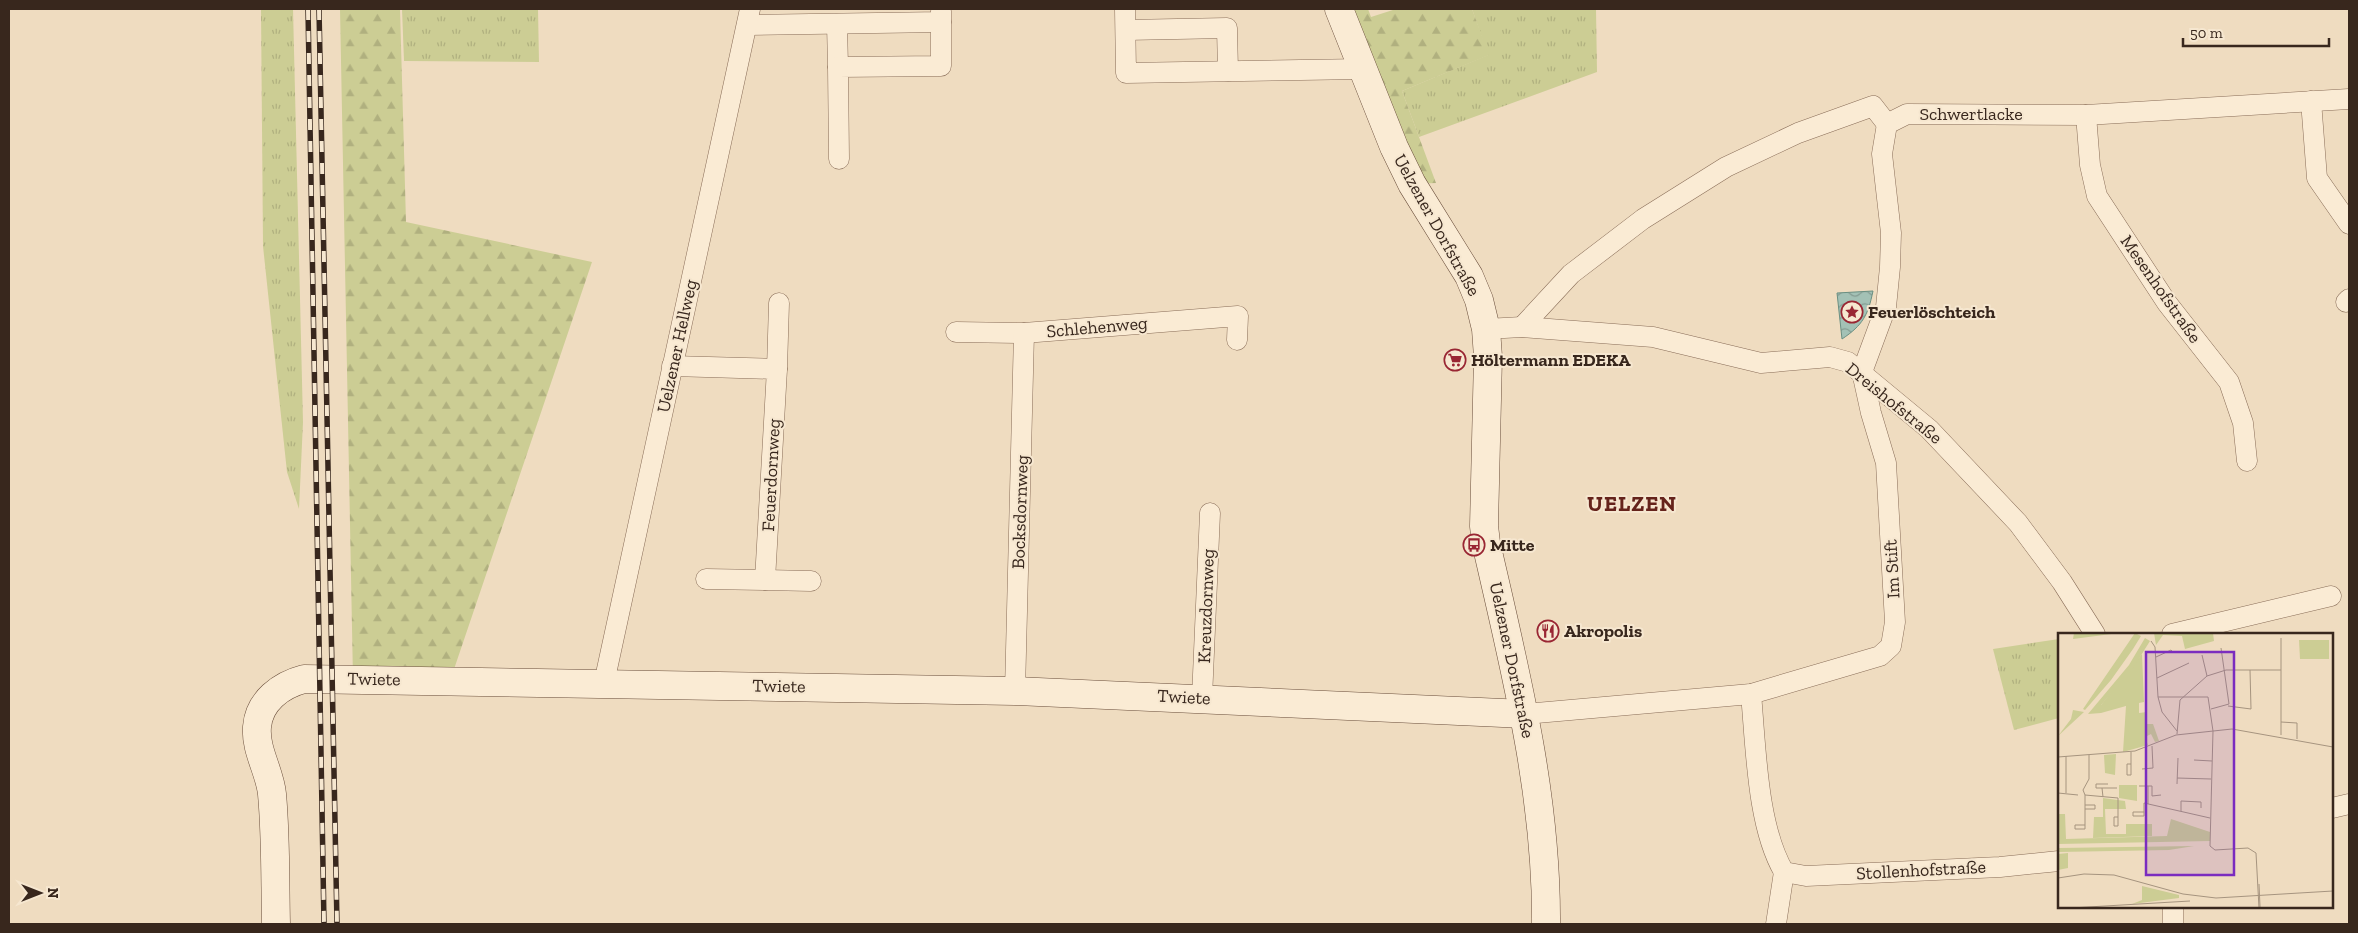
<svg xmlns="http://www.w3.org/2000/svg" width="2358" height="933" font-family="'Zilla Slab',serif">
	<defs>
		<pattern id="grass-tufts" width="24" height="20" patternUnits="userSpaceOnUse" patternTransform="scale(1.25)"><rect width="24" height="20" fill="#cccd94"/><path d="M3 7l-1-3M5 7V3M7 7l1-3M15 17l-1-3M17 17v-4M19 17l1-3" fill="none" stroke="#b0b07f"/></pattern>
		<pattern id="forest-firs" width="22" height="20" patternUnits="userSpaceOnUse" patternTransform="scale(1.25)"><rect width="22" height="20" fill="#cccd94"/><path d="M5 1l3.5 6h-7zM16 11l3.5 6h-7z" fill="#b0b07f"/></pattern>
		<pattern id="water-waves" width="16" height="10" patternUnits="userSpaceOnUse" patternTransform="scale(1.25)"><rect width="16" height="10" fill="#a3c1b5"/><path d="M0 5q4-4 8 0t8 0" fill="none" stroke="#869d93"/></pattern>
	</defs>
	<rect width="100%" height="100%" fill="#efdcc0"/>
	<g fill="url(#grass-tufts)">
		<polygon points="261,9 293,9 303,422 299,509 287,472 263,246"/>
		<polygon points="402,9 538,9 539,62 404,61"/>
		<polygon points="1472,9 1596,9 1597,72 1419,137 1402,91 1488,55"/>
		<polygon points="2059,639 2059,718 2014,730 1993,649"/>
	</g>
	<g fill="url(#forest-firs)">
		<polygon points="340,9 400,9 406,222 592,262 450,681 353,679"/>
		<polygon points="1339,9 1368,9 1371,17 1396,9 1472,9 1489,55 1402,91 1436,183 1412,184"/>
	</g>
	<path fill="url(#water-waves)" stroke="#6a8f82" d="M1873,291C1868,315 1863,325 1842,339L1837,293Z"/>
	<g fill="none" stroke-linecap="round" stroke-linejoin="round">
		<g stroke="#896d58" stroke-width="21">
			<g id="street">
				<polyline points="1125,9 1126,73 1362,69"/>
				<polyline points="837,24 838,67"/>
				<polyline points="747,25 941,22 941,11"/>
				<polyline points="1126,30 1227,28 1228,71"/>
				<polyline points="2311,101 2317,178 2349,224"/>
				<polyline points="2086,115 2090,165 2097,196 2167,303 2229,382 2243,423 2247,461"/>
				<polyline points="1887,124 1907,114 2086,115 2349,99"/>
				<polyline points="839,159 838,67 941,66 941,22"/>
				<polyline points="2346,302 2349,299"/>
				<polyline points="1522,327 1571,274 1643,219 1726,167 1798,133 1873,106 1887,124"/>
				<polyline points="1486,329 1522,327 1653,337 1761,363 1830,357 1848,362 1929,429 2018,523 2062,582 2095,634"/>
				<polyline points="956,332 1024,333 1238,316 1237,340"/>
				<polyline points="672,366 777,369 765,580 706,579"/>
				<polyline points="777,369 779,303"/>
				<polyline points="765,580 811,581"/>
				<polyline points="2172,634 2331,596"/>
				<polyline points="604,683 750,9"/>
				<polyline points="1015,691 1024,333"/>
				<path d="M1751,694C1756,748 1757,826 1784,872L1806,876L2000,867L2059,861"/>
				<polyline points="1202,698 1210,513"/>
				<polyline points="1525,714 1751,694 1880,656 1891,646 1895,622 1886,463 1871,413 1862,372 1886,307 1890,267 1891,233 1882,154 1887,124"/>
				<polyline points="2332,808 2349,804"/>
				<polyline points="1776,924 1784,872"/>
				<polyline points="2173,924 2173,907"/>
			</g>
		</g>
		<g stroke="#6a4e3b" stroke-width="29">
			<g id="secondary">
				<path d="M1339,9L1394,147L1412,184L1469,276L1479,300L1486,329L1488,357L1484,526L1486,543C1515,670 1547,794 1546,924"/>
				<path d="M276,924C275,881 276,837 272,794C270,772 255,750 257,727C259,701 281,685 304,679L1015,691L1525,714"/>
			</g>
		</g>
		<use href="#street" stroke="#faebd4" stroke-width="20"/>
		<use href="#secondary" stroke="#faebd4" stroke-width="28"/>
		<g stroke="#38271d" stroke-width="5.5">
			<g id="rail">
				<polyline points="308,9 324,924"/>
				<polyline points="319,9 337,924"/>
			</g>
		</g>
		<use href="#rail" stroke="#f6e7d0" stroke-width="4" stroke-dasharray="11" stroke-linecap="butt"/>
	</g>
	<defs>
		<g id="sight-ring" transform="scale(1.125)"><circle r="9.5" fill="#f6e7d0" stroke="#992633" stroke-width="1.5"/><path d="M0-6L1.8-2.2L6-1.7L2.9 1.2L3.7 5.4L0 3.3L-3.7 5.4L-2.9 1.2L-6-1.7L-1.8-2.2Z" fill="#992633"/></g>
		<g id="supermarket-ring" transform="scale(1.125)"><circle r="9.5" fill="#f6e7d0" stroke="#992633" stroke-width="1.5"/><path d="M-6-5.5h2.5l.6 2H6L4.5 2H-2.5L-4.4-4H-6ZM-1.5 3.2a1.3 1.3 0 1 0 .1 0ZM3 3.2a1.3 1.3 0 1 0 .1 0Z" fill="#992633"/></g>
		<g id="bus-ring" transform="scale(1.125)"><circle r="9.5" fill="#f6e7d0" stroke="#992633" stroke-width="1.5"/><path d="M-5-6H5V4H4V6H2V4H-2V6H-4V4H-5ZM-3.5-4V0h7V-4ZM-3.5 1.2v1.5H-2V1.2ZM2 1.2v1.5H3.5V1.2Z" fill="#992633"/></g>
		<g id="restaurant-ring" transform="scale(1.125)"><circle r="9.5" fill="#f6e7d0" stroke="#992633" stroke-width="1.5"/><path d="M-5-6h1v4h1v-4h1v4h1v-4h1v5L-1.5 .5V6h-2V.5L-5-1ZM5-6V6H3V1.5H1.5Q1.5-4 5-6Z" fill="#992633"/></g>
	</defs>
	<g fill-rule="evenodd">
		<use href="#sight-ring" x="1852" y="312"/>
		<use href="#supermarket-ring" x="1455" y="360"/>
		<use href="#bus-ring" x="1474" y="545"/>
		<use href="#restaurant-ring" x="1548" y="631"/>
	</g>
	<g text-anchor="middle" stroke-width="4" stroke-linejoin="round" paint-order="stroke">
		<g font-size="18" fill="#38271d" stroke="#f6e7d0">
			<text x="1971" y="120">Schwertlacke</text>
			<text transform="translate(1437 225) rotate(61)" y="6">Uelzener Dorfstraße</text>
			<text transform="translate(2161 289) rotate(55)" y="6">Mesenhofstraße</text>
			<text transform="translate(1097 327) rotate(-5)" y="6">Schlehenweg</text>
			<text transform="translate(677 346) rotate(-78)" y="6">Uelzener Hellweg</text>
			<text transform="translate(1894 403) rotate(39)" y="6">Dreishofstraße</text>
			<text transform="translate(771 475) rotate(-87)" y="6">Feuerdornweg</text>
			<text transform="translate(1020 512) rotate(-88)" y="6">Bocksdornweg</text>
			<text transform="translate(1892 569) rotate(-93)" y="6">Im Stift</text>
			<text transform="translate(1206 606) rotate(-88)" y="6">Kreuzdornweg</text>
			<text transform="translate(1512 660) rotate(78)" y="6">Uelzener Dorfstraße</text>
			<text transform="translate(374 679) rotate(1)" y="6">Twiete</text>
			<text transform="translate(779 686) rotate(1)" y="6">Twiete</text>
			<text transform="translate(1184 697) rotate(3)" y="6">Twiete</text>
			<text transform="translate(1921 870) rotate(-3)" y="6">Stollenhofstraße</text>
		</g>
		<g font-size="18" font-weight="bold" fill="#38271d" stroke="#f6e7d0" text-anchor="start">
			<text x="1868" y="318">Feuerlöschteich</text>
			<text x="1471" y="366">Höltermann EDEKA</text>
			<text x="1490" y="551">Mitte</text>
			<text x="1564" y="637">Akropolis</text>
		</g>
		<g font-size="22" font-weight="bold" letter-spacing="1" fill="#65231b" stroke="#f6e7d0">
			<text x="1632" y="511">UELZEN</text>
		</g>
	</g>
	<g transform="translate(2058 633)">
		<rect width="275" height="275" fill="#efdcc0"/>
		<path d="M96,0H155L156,8L127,16L124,3L105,2L98,12ZM84,21L86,69L81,70V80L89,79L87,91H95L101,108L97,109L93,101L87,104L90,112L65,119L68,73L43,80V72ZM58,121L57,142L47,140L46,122ZM61,152H79V168L61,165ZM45,165L67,168L68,176H47L48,201H68V191H94V203L35,205L36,184H45ZM136,213L111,217L0,219V215ZM10,220V235L0,237V221Z" fill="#cccd94"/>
		<path d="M16,0H61L15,6ZM77,0L83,3L75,16L53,47L27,77L25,76ZM87,5L92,8L75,35L43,72V80L30,81L71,32ZM15,77L26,79L0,103L13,86ZM0,181H7L8,206L109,203L113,186L152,199V208L0,211ZM84,253L121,262V265L74,271L84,267Z" fill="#cccd94"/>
		<path d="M241,7H271V26H242Z" fill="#cccd94"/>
		<path fill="none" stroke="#a6947f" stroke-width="1" d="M93,8L97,14L100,64M144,22L149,43M98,24L113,17L116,20M99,45L131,30M100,64H150L155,98L152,213L157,217L190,215L198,220L201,275M100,64L104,79L119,98M170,73L193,76L192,37M153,76L171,71L163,15M223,89L239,90V106M119,101L122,67L149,43L168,37H223M223,102V5M73,119V142H69V131H73M0,124L77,118L118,102L174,96L275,114M136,127L154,128M84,136L95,135L94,113M119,145L153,146M119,151L120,125M81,153H90V171M90,153H94V163L103,162M44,155H38V151H50M0,160L20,162M8,160V123M27,162L60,165V193H56V184H60M27,162V192H17V196H27V192M27,162L25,157L31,146V122M45,164L44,155H59M27,176H37V172H27M123,178V168L143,169V175M86,179H75V183H86V170L152,185M0,245L26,241L56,242L125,261L158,265L275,258M201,251L202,274M13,275L132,268"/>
		<path fill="#7b2cbf" fill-opacity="0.15" stroke="#7b2cbf" stroke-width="2.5" d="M88,19H176V242H88Z"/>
		<rect width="275" height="275" fill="none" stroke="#38271d" stroke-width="2.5"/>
	</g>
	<rect width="2358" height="933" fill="none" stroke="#38271d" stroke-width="20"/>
	<g transform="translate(40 893) rotate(90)" stroke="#f6e7d0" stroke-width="4" paint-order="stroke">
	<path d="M0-4L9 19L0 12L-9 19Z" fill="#38271d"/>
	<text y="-8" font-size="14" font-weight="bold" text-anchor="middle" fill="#38271d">N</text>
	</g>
	<path d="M2183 38v8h146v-8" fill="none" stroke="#38271d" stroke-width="2.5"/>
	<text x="2190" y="38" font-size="15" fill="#38271d" stroke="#f6e7d0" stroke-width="4" paint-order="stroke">50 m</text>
</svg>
